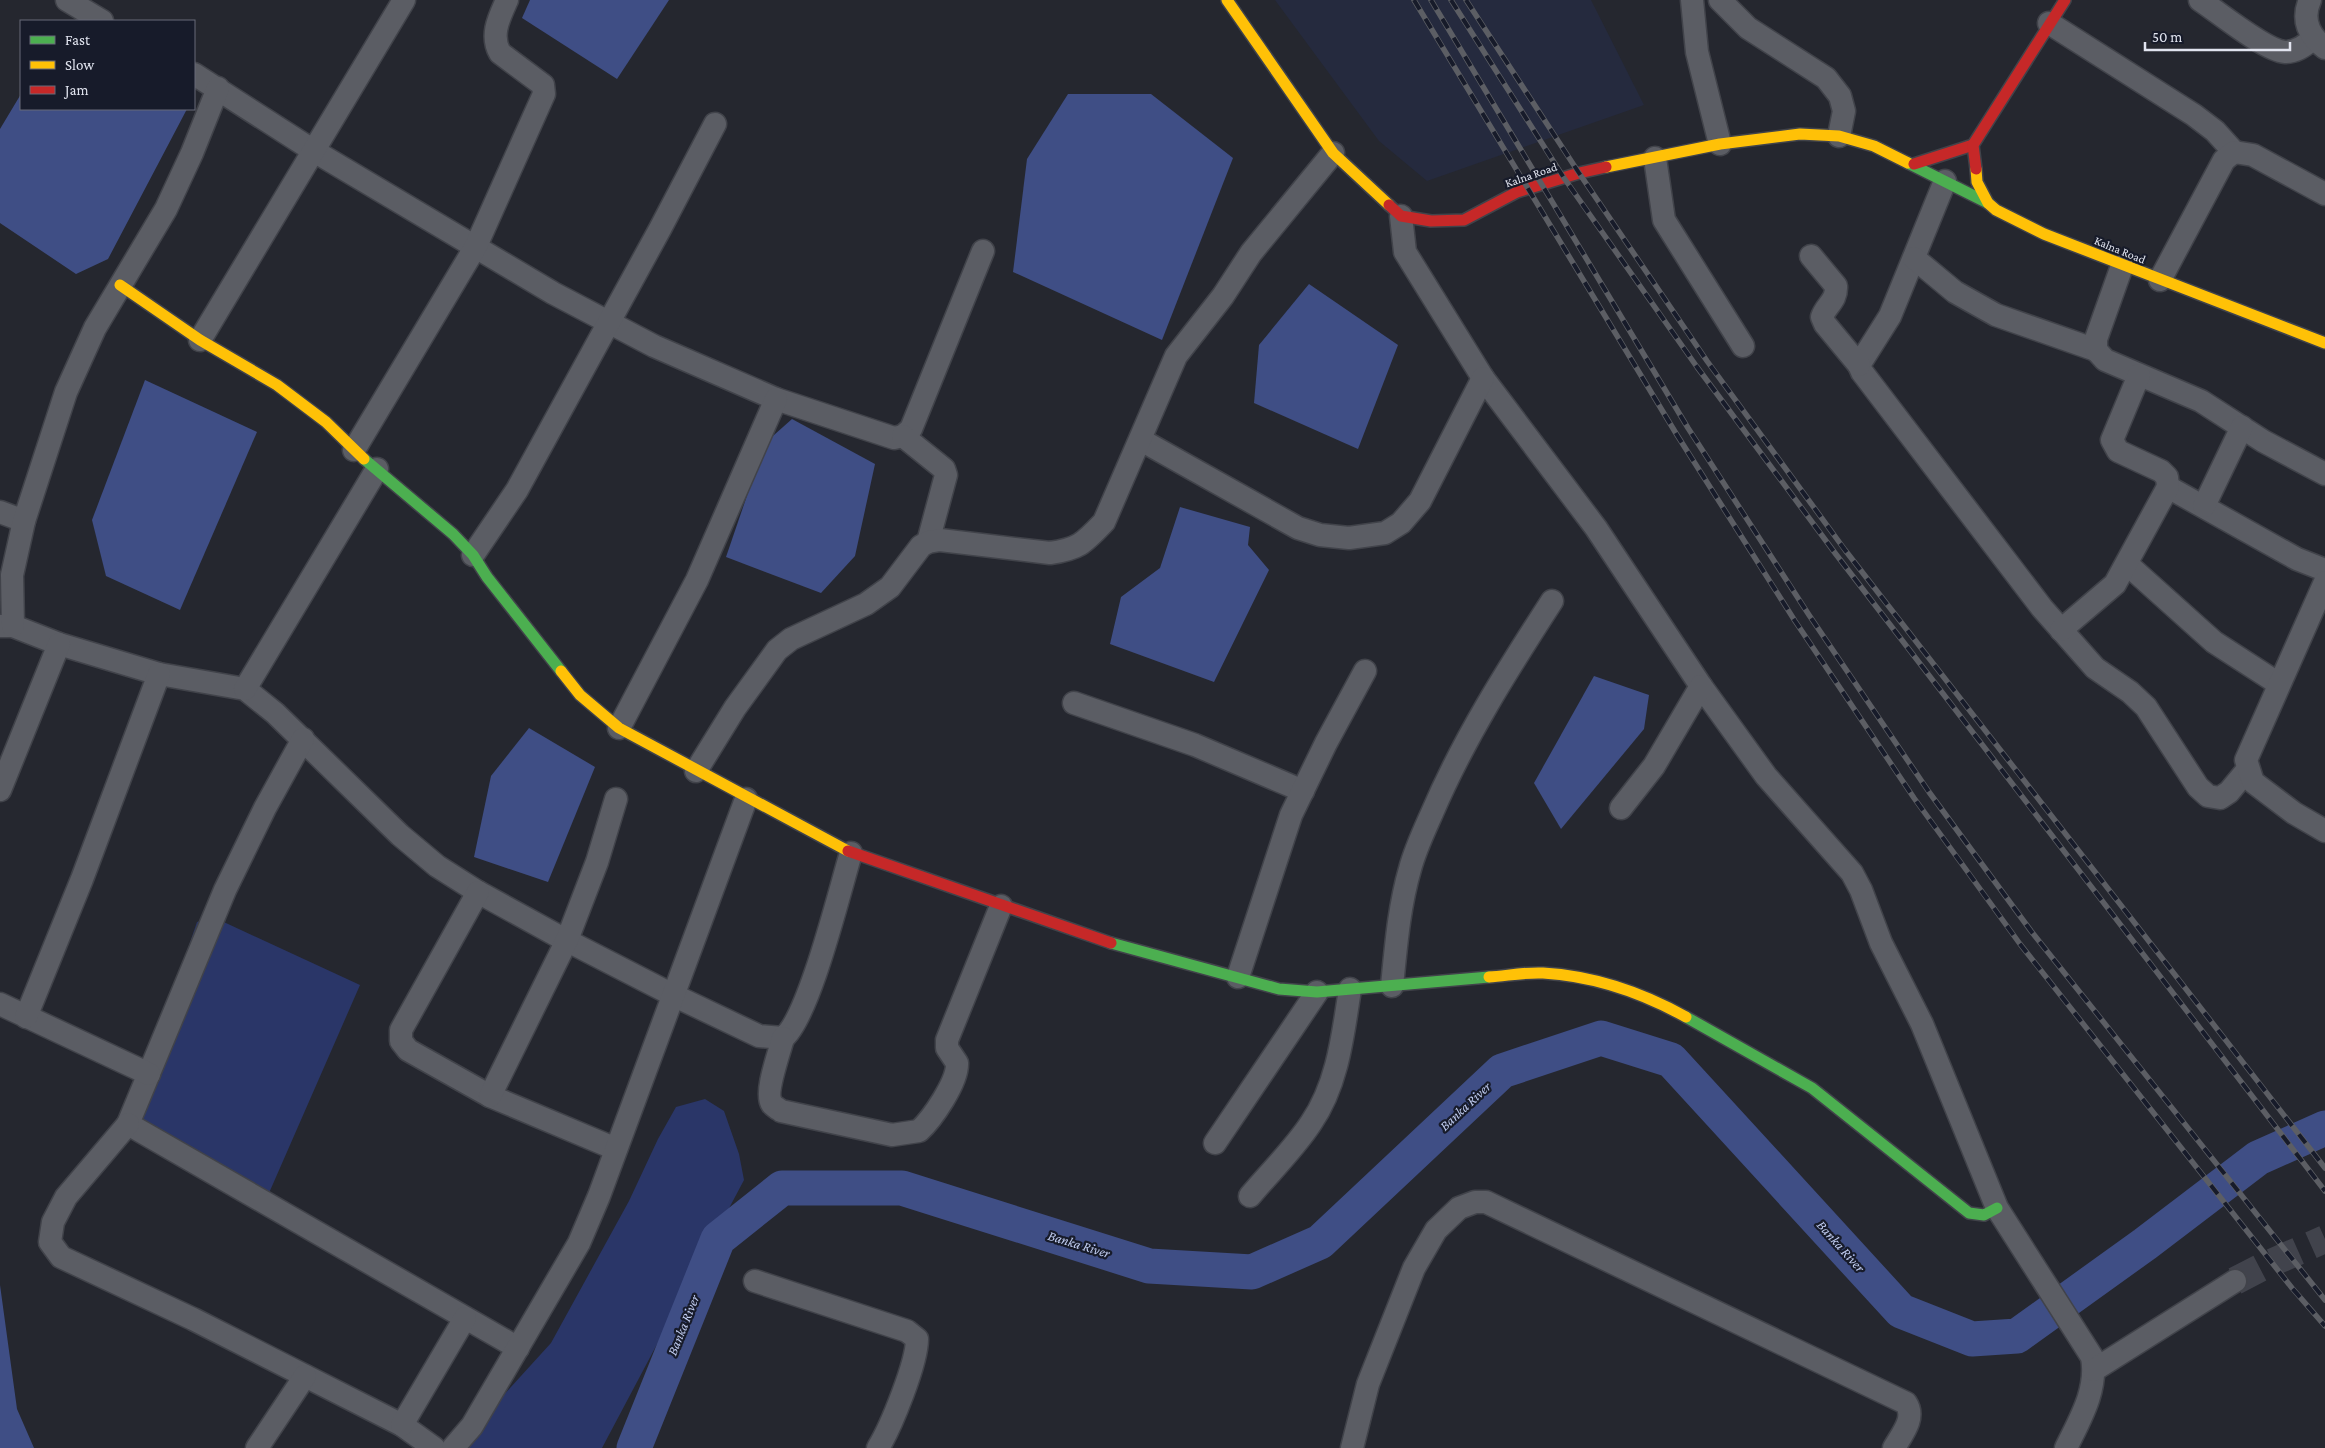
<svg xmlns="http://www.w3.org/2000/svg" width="2325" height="1448" font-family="'Crimson Pro',serif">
	<rect width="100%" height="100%" fill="#25272f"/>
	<polygon fill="#252a3e" points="1275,0 1591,0 1644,105 1427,181 1379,141"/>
	<g fill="#2a3668">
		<polygon points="213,917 360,985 269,1193 128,1124 197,922"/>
		<polygon points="705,1099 724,1111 739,1154 744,1180 602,1448 450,1448 500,1399 551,1343 629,1201 658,1139 676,1107"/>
	</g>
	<g fill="#3f4e85">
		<polygon points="530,0 669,0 617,79 522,18"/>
		<polygon points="21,94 21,109 187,109 108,259 76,274 0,223 0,129"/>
		<polygon points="1068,94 1151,94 1233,158 1162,340 1013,272 1027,159"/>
		<polygon points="1309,284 1398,345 1358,449 1254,403 1259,345"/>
		<polygon points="145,380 257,432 180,610 106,576 92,520"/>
		<polygon points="792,419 875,464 855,556 821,593 726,557 765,443"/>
		<polygon points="1180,507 1250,527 1248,545 1269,570 1214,682 1110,644 1121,597 1160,568"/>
		<polygon points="1594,676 1649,695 1644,729 1561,829 1534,783"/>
		<polygon points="529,728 595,767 548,882 474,857 491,776"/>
		<polygon points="0,1285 17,1409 34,1448 0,1448"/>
	</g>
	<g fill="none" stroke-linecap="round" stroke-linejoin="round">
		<polyline stroke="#3f4e85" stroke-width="35" points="634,1448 718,1239 782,1188 902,1188 1149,1266 1252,1272 1320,1242 1502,1071 1601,1038 1671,1060 1901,1311 1972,1339 2017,1336 2145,1244 2258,1158 2325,1128"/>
		<polyline stroke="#41434c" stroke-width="28" stroke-dasharray="28 14" stroke-linecap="butt" points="2235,1281 2262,1267 2325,1239"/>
		<g stroke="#41434a" stroke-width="25">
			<g id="street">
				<polyline points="67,0 102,21"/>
				<polyline points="1692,0 1697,52 1720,144"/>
				<polyline points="1720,0 1748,28 1826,78 1840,96 1844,111 1839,136"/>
				<path d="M2200,0C2218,12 2266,51 2285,52C2297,52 2305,45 2313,39"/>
				<path d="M2310,0C2301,20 2309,36 2325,48"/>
				<polyline points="2049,23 2194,115 2215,131 2234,152"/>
				<polyline points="194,74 314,151 553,293 654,346 776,399 894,438 903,436 911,429 983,251"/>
				<polyline points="1655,158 1664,220 1743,346"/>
				<polyline points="1945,181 1890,316 1859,365 1862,372 2042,608 2095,668 2130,692 2146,707 2198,787 2208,796 2220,798 2229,792 2248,769"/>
				<path d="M1401,216L1405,252L1483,378L1596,528L1701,686L1766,776L1852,873L1861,890L1881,943L1922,1024L1997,1208L2092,1357C2098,1390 2080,1419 2066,1448"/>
				<path d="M1811,256L1836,286C1837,301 1826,305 1822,317L1825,324L1859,365"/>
				<polyline points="1914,258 1955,292 1996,315 2096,350"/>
				<polyline points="2122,266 2096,339 2096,350 2105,360 2201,401 2263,441 2325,474"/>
				<polyline points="2160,280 2224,160 2234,152 2253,155 2325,194"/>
				<polyline points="200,340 404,0"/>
				<polyline points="903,436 944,469 946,475 928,542"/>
				<polyline points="1141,440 1298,528 1320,535 1349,538 1385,533 1401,523 1420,501 1483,378"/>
				<path d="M354,450L476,246L544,94L543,85L500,53C490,35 499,18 507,0"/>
				<polyline points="2168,487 2297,559 2325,570"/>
				<polyline points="2204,506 2242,427"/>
				<polyline points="0,512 24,521"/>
				<polyline points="473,555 517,490 660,229 715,124"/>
				<polyline points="2127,564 2214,642 2279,684"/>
				<polyline points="2325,582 2246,760 2253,782 2294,813 2325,831"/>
				<path d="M0,626H13L59,644L159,674L245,689L275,713L400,835L437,866L478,892L558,936L673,995L759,1036L783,1038C809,1018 840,889 851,853"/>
				<polyline points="13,626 12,575 24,521 66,392 95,328 166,209 192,153 218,88"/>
				<polyline points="2061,630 2115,584 2168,487 2167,477 2161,471 2118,451 2112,440 2139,375"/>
				<polyline points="245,689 377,469"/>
				<polyline points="1074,703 1195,745 1303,791"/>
				<polyline points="619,728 697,580 776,399"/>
				<polyline points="303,739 265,808 225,890 128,1124 518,1348"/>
				<path d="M696,771L735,708L777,650L791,639L866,604L890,587L921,546L928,542L940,540L1050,553C1079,549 1084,543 1104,522L1176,356L1223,296L1251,253L1333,153"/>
				<polyline points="0,790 59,644"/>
				<polyline points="1621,808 1654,766 1701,686"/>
				<polyline points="478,892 401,1030 401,1041 408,1050 490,1096 616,1149"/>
				<polyline points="1238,977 1291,815 1326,743 1365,671"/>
				<path d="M1392,986C1396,946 1399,907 1410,869C1415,850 1424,831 1432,813C1464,738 1508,669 1552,601"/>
				<polyline points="0,1004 149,1074"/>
				<polyline points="26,1017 82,879 159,674"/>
				<path d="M783,1038C780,1051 764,1093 772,1104C774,1107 779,1109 781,1111L892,1135L919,1131C932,1119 958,1082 957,1063L947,1048V1040L1001,906"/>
				<polyline points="490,1096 567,940 597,862 616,799"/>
				<polyline points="128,1124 66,1197 53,1222 50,1242 61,1257 193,1319 402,1425 434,1448"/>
				<polyline points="1215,1143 1317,992"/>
				<path d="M1250,1196C1270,1172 1294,1149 1311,1123C1338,1084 1343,1034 1350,989"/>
				<path d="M755,1281L907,1331L917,1339C917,1363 891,1427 878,1448"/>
				<polyline points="2094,1370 2235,1281"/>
				<polyline points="402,1425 465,1318"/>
				<polyline points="257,1448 305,1376"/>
				<polyline points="453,1448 472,1426 579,1243 599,1196 746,799"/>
				<path d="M1352,1448L1368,1384L1414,1268L1436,1230L1459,1208L1475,1202H1486L1906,1403C1916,1418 1902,1434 1894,1448"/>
			</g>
		</g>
		<g stroke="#41434a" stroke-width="14">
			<g id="fast">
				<polyline points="1908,163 1988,203"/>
				<polyline points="364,459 453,534 473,555 487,577 561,671"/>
				<polyline points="1111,943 1279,989 1317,992 1489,977"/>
				<polyline points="1686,1017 1812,1088 1969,1213 1984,1215 1997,1208"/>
			</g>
		</g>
		<g stroke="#41434a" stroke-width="14">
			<g id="slow">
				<polyline points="1227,0 1333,153 1389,205"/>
				<polyline points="1606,167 1720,144 1800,134 1839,136 1874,146 1908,163"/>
				<polyline points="1976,169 1977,182 1988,203 1996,210 2044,234 2325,343"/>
				<polyline points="120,285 200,340 277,385 326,422 364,459"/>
				<polyline points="561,671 580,695 619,728 848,851"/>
				<path d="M1489,977C1506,976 1525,972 1543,973C1595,976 1641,992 1686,1017"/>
			</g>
		</g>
		<g stroke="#41434a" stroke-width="14">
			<g id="jam">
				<polyline points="1914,164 1973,145"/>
				<polyline points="1976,169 1973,145 2065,0"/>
				<polyline points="1389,205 1401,216 1431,221 1464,220 1517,192 1579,173 1606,167"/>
				<polyline points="848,851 1111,943"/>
			</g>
		</g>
		<use href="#street" stroke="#5b5d64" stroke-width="22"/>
		<use href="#fast" stroke="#4caf50" stroke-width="11"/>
		<use href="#slow" stroke="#ffc107" stroke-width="11"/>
		<use href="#jam" stroke="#c62828" stroke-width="11"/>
		<g stroke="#5c5e64" stroke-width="5.5">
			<g id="rail">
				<polyline points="1414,0 1677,435 1795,621 1914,798 2020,944 2292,1288 2325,1326"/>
				<polyline points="1431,0 1688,428 1809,615 1929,792 2031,931 2325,1300"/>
				<polyline points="1451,0 1564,178 1697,367 1835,553 2325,1191"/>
				<polyline points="1466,0 1579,173 1707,361 1845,550 2325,1168"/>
			</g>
		</g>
		<use href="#rail" stroke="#171b2a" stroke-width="4" stroke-dasharray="11" stroke-linecap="butt"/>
	</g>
	<g text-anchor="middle" stroke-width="4.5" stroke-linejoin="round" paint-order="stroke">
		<g font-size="12" fill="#e1e4ef" stroke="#171b2a">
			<text transform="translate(1531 175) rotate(-19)" y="4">Kalna Road</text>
			<text transform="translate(2120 250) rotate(22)" y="4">Kalna Road</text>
		</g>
		<g font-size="14" font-style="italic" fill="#c1cdf1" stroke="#171b2a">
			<text transform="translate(1465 1106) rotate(-43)" y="5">Banka River</text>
			<text transform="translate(1079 1244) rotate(17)" y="5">Banka River</text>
			<text transform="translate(1841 1246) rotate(48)" y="5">Banka River</text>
			<text transform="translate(683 1325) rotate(-68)" y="5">Banka River</text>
		</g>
	</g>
	<rect x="20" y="20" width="175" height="90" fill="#171b2a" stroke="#686b79"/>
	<rect x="30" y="36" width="25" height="8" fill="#4caf50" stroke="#686b79"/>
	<text x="65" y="45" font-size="15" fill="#e1e4ef">Fast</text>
	<rect x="30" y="61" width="25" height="8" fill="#ffc107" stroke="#686b79"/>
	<text x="65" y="70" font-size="15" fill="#e1e4ef">Slow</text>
	<rect x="30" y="86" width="25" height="8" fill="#c62828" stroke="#686b79"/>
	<text x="65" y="95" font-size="15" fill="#e1e4ef">Jam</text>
	<path d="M2145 42v8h145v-8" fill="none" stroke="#e1e4ef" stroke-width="2.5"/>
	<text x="2152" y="42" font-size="15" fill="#e1e4ef" stroke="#171b2a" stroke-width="4" paint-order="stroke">50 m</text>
</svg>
